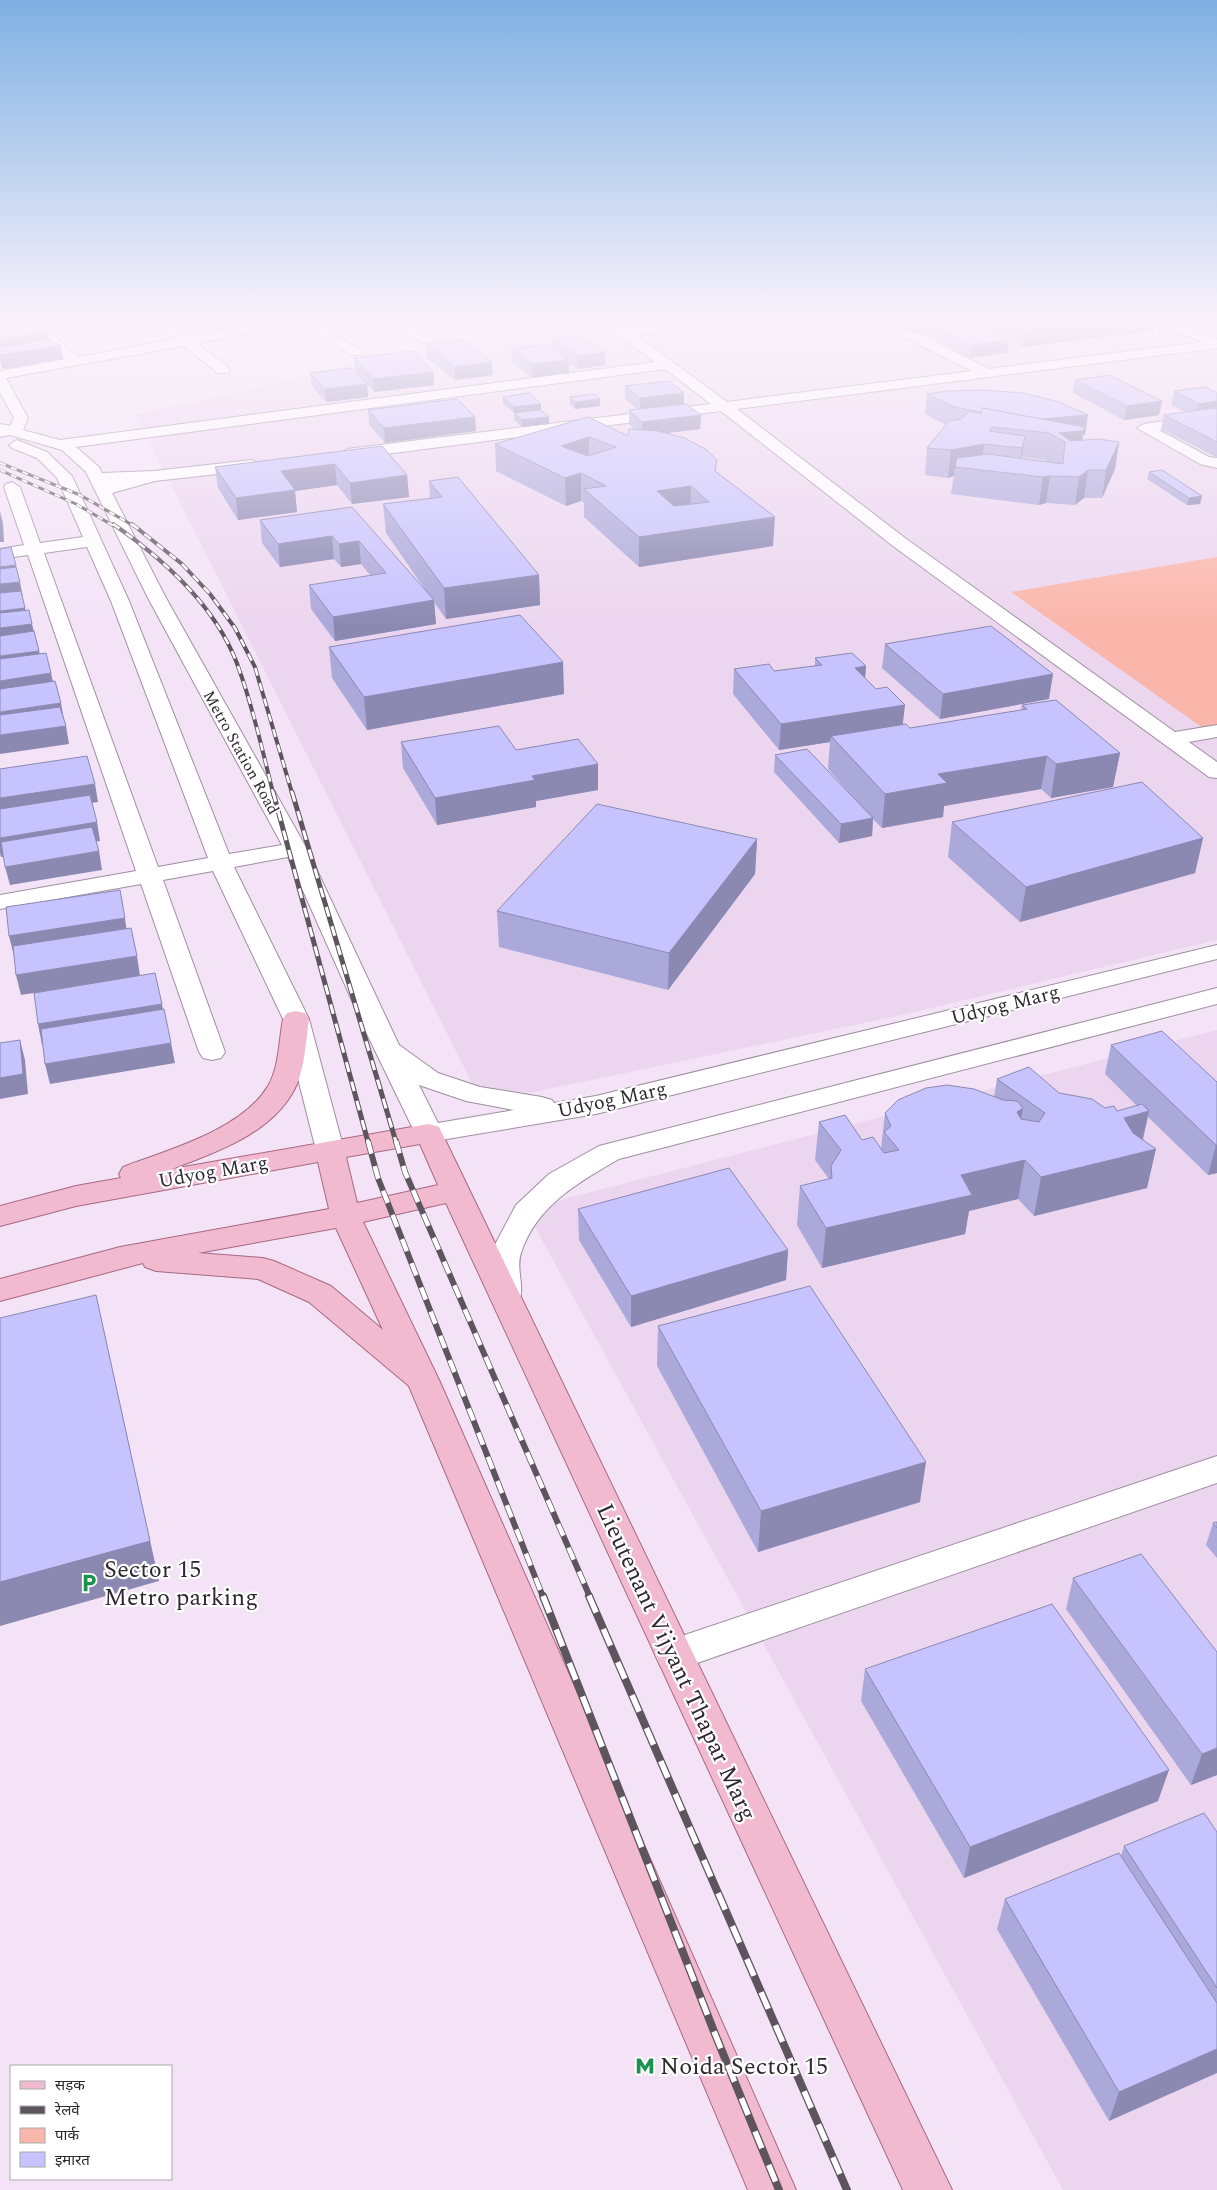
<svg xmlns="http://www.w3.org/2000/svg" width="1217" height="2190" font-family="Spectral,'Noto Sans Devanagari',serif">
	<rect width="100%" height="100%" fill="#f4e3f7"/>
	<g fill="#ecd6ef">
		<polygon points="548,320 1217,320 1217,940 902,1015 482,1103 136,415"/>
		<polygon points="1217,1030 1217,2190 1063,2190 525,1209"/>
	</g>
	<polygon fill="#fab6aa" points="1217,557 1217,729 1207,731 1011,592"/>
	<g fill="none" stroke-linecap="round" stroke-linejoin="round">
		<g stroke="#9e8ea0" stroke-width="2">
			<g id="minor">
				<path d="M24,320H37L78,357L175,339L152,320H166L188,337L283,320H310L364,352L362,355H352L300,324L197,343L228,367L230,370L228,373H218L183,346L6,378L28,418L23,430L60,440L655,362L603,324L602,320H615L627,329L701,320H736L730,324L636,335L727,402L972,371L877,323L876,320H891L989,369L1202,342L1158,323L1157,320H1173L1217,339V348L737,409L905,538L1175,732L1217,725V737L1189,742L1217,762V778L1209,777L893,546L721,411L347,459L339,454L347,449L711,404L665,369L76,447L99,467L102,473L154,471L252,460L260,465L252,470L155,481L112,493L166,598L307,849L399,1045L438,1073L480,1087L542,1097L552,1100L554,1103L596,1096L1217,945V959L596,1114L429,1142L419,1139L415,1133L366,1032L288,857L234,867L309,1019L344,1150L340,1156L330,1159L320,1156L316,1150L283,1019L213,871L163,880L225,1052L221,1058L212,1060L203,1058L199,1052L141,884L0,909V895L136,871L28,555L0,559V549L24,545L4,487L6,484L12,482L20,487L40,543L83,537L57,478L37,458L12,448L9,445L17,440L47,452L72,476L129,601L229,854L282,845L148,598L86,472L62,450L10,435L0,437V424L10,426L14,418L0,393V371L65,359ZM87,547L111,601L208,858L158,867L44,553ZM419,1085L466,1101L514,1110L438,1123Z"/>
				<polygon points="385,320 400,320 438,341 436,344 426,344"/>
				<polygon points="1217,413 1217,421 1159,430 1209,457 1217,458 1217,468 1200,464 1137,428 1144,424"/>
				<path d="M1217,988V1004L619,1159C579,1182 536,1206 521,1253C515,1270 527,1289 517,1306L506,1309L495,1306L490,1298V1254L516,1205L549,1174L599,1146Z"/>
				<polygon points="1217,1456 1217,1483 674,1671 661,1667 655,1655 661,1643"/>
			</g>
		</g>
		<g stroke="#a76982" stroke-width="2">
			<path id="major" d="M296,1011L305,1013L309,1019C306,1040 305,1064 297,1084C276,1132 217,1152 172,1169L429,1124L439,1127L952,2190H903L446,1203L363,1222L440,1382L796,2190H748L409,1386L309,1302L258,1279L156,1271L145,1267L143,1263L0,1301V1279L120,1247L329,1209L318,1162L76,1206L0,1226V1206L76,1186L121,1178L119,1174L123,1167C168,1150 242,1130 268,1086C279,1068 279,1040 283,1019L287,1013ZM420,1144L438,1185L357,1203L346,1157ZM336,1228L383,1330L331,1286L274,1261L263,1258L198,1253Z"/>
		</g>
		<use href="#minor" fill="#fff" fill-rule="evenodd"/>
		<use href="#major" fill="#f1bacf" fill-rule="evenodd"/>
		<g stroke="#5d545e" stroke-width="3">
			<g id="rail-far4">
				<polyline points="0,463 80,495 134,526"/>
				<polyline points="0,470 76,504 114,526"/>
			</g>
		</g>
		<g stroke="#5d545e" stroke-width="4">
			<g id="rail-far3">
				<path d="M113,524C165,560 220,610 240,672C254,711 263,753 273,793"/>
				<polyline points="132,524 182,564 210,594 235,628 255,667 292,793"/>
			</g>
		</g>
		<g stroke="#5d545e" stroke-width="5">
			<g id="rail-far2">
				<polyline points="273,792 368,1142"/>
				<polyline points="292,792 396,1142"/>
			</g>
		</g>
		<g stroke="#5d545e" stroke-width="6">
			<g id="rail-far1">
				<polyline points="368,1141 378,1178 543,1597"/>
				<polyline points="396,1141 405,1172 590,1597"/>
			</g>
		</g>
		<g stroke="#5d545e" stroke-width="8">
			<g id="rail">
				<polyline points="543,1596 715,2034 779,2190"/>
				<polyline points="589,1596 847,2190"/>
			</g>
		</g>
		<use href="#rail-far4" stroke="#fff" stroke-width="2" stroke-dasharray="6" stroke-linecap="butt"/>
		<use href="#rail-far3" stroke="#fff" stroke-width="2.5" stroke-dasharray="8" stroke-linecap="butt"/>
		<use href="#rail-far2" stroke="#fff" stroke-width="3" stroke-dasharray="10" stroke-linecap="butt"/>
		<use href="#rail-far1" stroke="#fff" stroke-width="4.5" stroke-dasharray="13" stroke-linecap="butt"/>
		<use href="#rail" stroke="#fff" stroke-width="5.5" stroke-dasharray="18" stroke-linecap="butt"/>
	</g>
	<g fill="#aba8da" fill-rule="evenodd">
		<polygon points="892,320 1155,320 1153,331 1023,347 986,327 986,326 983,326 1009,340 1007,353 969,358 928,335 929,332 912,334 891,323"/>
		<polygon points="552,339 605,365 578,369 568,363 569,373 532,378 512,362 511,349 552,348"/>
		<polygon points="426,344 493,375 455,380 426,357"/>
		<polygon points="354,358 434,385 374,392 367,384 368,397 326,402 312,386 310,373 366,384 355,371"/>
		<polygon points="1075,380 1162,401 1159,415 1124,420 1073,393"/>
		<polygon points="625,386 684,393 684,404 701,415 700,429 666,433 716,473 773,546 639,567 584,517 584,503 581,501 566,506 496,471 495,444 588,417 628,436 634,429 629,424 629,410 637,409 625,399"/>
		<polygon points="1174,391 1217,393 1217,457 1216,457 1161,429 1164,415 1185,412 1171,405"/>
		<path d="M927,394L1085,435H1083V440L1119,442L1115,469L1102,498H1084L1075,505L1046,503L1039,505L951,494L954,476L948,478L925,475L927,448L946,425L925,414ZM1022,457L1045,460L1048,462L1022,458Z"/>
		<polygon points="503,397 541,404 541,410 549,424 522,427 514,420 514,413 503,404"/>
		<polygon points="570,397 600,399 600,406 575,409 570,404"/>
		<polygon points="368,410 475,417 476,431 385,443 369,424"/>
		<polygon points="382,446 407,475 409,497 352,504 337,485 295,491 297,512 238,520 218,488 215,467"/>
		<polygon points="1149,472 1202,496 1200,504 1187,505 1147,479"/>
		<polygon points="429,481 539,575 540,605 446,619 434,602 436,624 335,641 311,609 309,585 370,575 361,564 341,567 334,559 280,567 262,543 260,520 352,507 426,591 386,533 383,504 430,498"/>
		<polygon points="885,644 1049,699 940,719 882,668"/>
		<polygon points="329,647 564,694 367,730 332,678"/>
		<polygon points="815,658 866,666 865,678 903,724 910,728 1021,710 1022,705 1120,753 1113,787 1051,798 1041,789 944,806 943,817 882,828 873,819 872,836 839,843 774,772 775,755 857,801 828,769 830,742 779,750 733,694 734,669 774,671 815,666"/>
		<polygon points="401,742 516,750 598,790 536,801 536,807 437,825 403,768"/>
		<polygon points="952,822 1203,838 1195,873 1020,922 948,857"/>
		<polygon points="757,839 755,874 668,990 499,947 497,911"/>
		<polygon points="1111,1045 1217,1082 1217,1173 1208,1175 1148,1117 1143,1140 1147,1188 1034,1216 1018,1199 969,1211 965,1234 822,1268 797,1225 800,1186 829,1179 815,1160 819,1122 881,1149 885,1113 994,1097 997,1079 1059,1093 1117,1111 1137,1106 1105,1074"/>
		<polygon points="578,1209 788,1250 786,1280 631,1327 579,1240"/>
		<polygon points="658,1326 920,1502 758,1552 657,1366"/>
		<polygon points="1217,1522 1217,1558 1206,1545 1213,1523"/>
		<polygon points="1073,1578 1217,1775 1191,1785 1066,1609"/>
		<polygon points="865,1669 1158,1801 964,1878 861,1701"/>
		<polygon points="1217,1832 1217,2049 1109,2121 997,1929 1005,1899 1121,1856 1124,1846"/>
	</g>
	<g fill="#8b88b2">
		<polygon points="0,320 18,320 0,323"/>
		<polygon points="930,320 987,320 986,326 945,331 930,322 929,332 912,334 913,322"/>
		<polygon points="1097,320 1155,320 1153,331 1023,347 1025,328"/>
		<polygon points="48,332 50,345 61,346 63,359 2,369 0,360 0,340"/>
		<polygon points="1009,340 1007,353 969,358 970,345"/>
		<polygon points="605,352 605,365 578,369 578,356"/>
		<polygon points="568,360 569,373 532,378 532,364"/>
		<polygon points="492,362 493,375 455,380 455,367"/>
		<polygon points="433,372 434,385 374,392 373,379"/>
		<polygon points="367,384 368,397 326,402 325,389"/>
		<polygon points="684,393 684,407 640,412 640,398"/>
		<polygon points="600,399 600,406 575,409 575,402"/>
		<polygon points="1162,401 1159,415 1124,420 1127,406"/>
		<polygon points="1217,401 1217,415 1196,418 1199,404"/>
		<polygon points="541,404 541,411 514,414 514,407"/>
		<polygon points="701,415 700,429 642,436 642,422"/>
		<polygon points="1088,415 1085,435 1083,435 1080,454 1033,419"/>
		<polygon points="475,417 476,431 385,443 384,428"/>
		<polygon points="549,417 549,424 522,427 522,420"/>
		<polygon points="1025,436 1021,462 1018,475 1022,448"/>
		<polygon points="589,437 589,464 561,446"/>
		<polygon points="1119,442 1115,469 1102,498 1106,470"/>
		<polygon points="984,444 981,470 955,467 954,476 948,478 951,450"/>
		<polygon points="335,464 337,485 295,491 297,512 238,520 236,498 281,471"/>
		<polygon points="1088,470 1084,498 1075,505 1079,477"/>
		<polygon points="581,473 581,501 566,506 565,478"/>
		<polygon points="407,475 409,497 352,504 350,483"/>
		<polygon points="1050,476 1046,503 1039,505 1043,477"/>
		<polygon points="691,486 690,514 656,519 657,491"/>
		<polygon points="1202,496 1200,504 1187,505 1189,498"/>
		<polygon points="0,511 3,524 4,542 0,542"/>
		<polygon points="775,517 773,546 639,567 639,537"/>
		<polygon points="332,536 334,559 280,567 278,544"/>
		<polygon points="359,541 361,564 341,567 339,544"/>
		<polygon points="16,565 19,581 0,583 0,567"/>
		<polygon points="539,575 540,605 446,619 444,588"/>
		<polygon points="20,582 23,598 0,601 0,584"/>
		<polygon points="434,600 436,624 335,641 333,617"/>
		<polygon points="25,608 28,624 0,628 0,611"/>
		<polygon points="32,624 36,640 0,645 0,628"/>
		<polygon points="39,651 43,667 0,673 0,656"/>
		<polygon points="563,662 564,694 367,730 364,697"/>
		<polygon points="866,666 864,691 855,668"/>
		<polygon points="51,673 55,691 0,698 0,681"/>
		<polygon points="1053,674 1049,699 940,719 943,694"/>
		<polygon points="61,703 64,720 0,730 0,712"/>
		<polygon points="905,705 902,731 831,736 830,742 779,750 781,724"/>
		<polygon points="66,726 69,744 0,754 0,735"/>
		<polygon points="1120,753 1113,787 1051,798 1056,764"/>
		<polygon points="1047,756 1041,789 944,806 943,817 882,828 885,794 938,774"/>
		<polygon points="598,764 598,790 536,801 536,807 437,825 435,798 532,776"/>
		<polygon points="95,784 98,802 0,817 0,798"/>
		<polygon points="873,818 872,836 839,843 841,824"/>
		<polygon points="97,822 100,841 1,857 0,853 0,838"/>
		<polygon points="1203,838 1195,873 1020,922 1026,887"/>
		<polygon points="757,839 755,874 668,990 669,953"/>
		<polygon points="99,851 102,870 10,885 5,867"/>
		<polygon points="120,890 128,937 14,956 9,936"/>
		<polygon points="137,956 140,976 21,995 16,975"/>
		<polygon points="162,1004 165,1024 42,1045 38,1024"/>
		<polygon points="20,1040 25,1060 28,1094 0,1099 0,1078"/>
		<polygon points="171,1043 175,1063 50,1084 45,1064"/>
		<polygon points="1023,1108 1016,1146 1017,1112"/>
		<polygon points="1149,1111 1140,1150 1124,1118"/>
		<polygon points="1216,1145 1217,1145 1217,1173 1208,1175"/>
		<polygon points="1156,1149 1147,1188 1034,1216 1041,1177"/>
		<polygon points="1025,1160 1018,1199 969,1211 965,1234 822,1268 826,1228 961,1175"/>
		<polygon points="788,1250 786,1280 631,1327 631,1296"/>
		<polygon points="96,1295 159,1581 0,1626 0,1582"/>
		<polygon points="926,1462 920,1502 758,1552 761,1511"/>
		<polygon points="1217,1748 1217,1775 1191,1785 1202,1754"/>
		<polygon points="1169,1770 1158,1801 964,1878 970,1847"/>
		<polygon points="1217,2049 1217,2073 1109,2121 1119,2092"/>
	</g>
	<g fill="#c7c3fe" stroke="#8b88b2" fill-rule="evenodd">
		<polygon points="32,320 48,332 0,340 0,325"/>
		<polygon points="910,320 930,320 913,322"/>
		<polygon points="951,320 970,320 1009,340 970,345 930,322"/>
		<polygon points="1009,320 1097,320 1025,328"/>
		<polygon points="578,335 605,352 578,356 552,339"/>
		<polygon points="48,339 61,346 0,355 0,347"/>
		<polygon points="462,339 492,362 455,367 426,344"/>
		<polygon points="547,344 568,360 532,364 511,349"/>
		<polygon points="413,351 433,372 373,379 354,358"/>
		<polygon points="351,368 367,384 325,389 310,373"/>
		<polygon points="1109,375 1162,401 1127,406 1075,380"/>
		<polygon points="669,381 684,393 640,398 625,386"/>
		<polygon points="1205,387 1217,393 1217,401 1199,404 1174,391"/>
		<polygon points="980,390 1023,393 1059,402 1088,415 1040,419 982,408 981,412 954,407 927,394 947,391"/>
		<polygon points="529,393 541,404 514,407 503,397"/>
		<polygon points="594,394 600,399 575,402 570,397"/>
		<polygon points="457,399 475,417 384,428 368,410"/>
		<polygon points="686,404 701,415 642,422 629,410"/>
		<polygon points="982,408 1085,427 1083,431 1059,433 1071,441 1098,439 1119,442 1106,470 1088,470 1079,477 1050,476 1043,477 955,467 957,458 988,454 1063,464 1065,442 1049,433 992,427 989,431 1025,436 1022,448 984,444 951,450 927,448 949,421 961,419 970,411 981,414"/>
		<polygon points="1214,408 1217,409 1217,442 1164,415"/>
		<polygon points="540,410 549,417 522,420 514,413"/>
		<path d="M588,417L628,436L629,429L658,431L685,438L707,450L717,460L715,471L775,517L639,537L584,489L606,486L581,473L565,478L495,444ZM589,437L616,447L588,456L561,446ZM691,486L709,502L674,506L657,491Z"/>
		<polygon points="382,446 407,475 350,483 335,464 281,471 295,490 236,498 215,467"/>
		<polygon points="1162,470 1202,496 1189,498 1149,472"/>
		<polygon points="458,477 539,575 444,588 383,504 442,497 429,481"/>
		<polygon points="352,507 434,600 333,617 309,585 386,573 359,541 339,544 332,536 278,544 260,520"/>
		<polygon points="11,547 16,565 0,567 0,549"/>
		<polygon points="16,567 20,582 0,584 0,569"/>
		<polygon points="21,591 25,608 0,611 0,593"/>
		<polygon points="29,610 32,624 0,628 0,613"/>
		<polygon points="520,615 563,662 364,697 329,647"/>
		<polygon points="991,626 1053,674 943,694 885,644"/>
		<polygon points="34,631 39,651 0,656 0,636"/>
		<polygon points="46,653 51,673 0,681 0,659"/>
		<polygon points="852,653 866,666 855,668 876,689 887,687 905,705 781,724 734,669 769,664 774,671 822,665 815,658"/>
		<polygon points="55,681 61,703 0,712 0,689"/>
		<polygon points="1056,700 1120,753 1056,764 1047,756 938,774 947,783 885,794 831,736 906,724 910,728 1027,709 1022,705"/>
		<polygon points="60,707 66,726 0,735 0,715"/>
		<polygon points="499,726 516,750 578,739 598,764 532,776 535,780 435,798 401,742"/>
		<polygon points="807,749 873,818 841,824 775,755"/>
		<polygon points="87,756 95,784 0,798 0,769"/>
		<polygon points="1142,782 1203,838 1026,887 952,822"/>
		<polygon points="90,795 97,822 0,838 0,809"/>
		<polygon points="597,804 757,839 669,953 497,911"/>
		<polygon points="92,827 99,851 5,867 1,842"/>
		<polygon points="120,890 125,918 9,936 6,907"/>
		<polygon points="131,928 137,956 16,975 13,946"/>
		<polygon points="155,973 162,1004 38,1024 34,993"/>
		<polygon points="164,1009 171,1043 45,1064 41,1029"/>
		<polygon points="1162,1031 1217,1082 1217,1145 1216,1145 1111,1045"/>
		<polygon points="20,1040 23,1074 0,1078 0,1043"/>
		<polygon points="1029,1067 1059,1093 1092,1099 1105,1108 1114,1106 1117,1111 1142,1104 1149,1111 1124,1118 1133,1133 1156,1149 1041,1177 1025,1160 961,1175 972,1195 826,1228 800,1186 832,1178 831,1166 841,1150 819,1122 845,1115 862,1140 873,1137 884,1153 899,1150 884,1132 891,1126 885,1113 898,1100 926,1088 947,1085 974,1089 1003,1100 1017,1101 1023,1108 1017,1112 1021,1119 1039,1122 1045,1113 997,1079"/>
		<polygon points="729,1168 788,1250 631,1296 578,1209"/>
		<polygon points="810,1286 926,1462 761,1511 658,1326"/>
		<polygon points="96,1295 150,1541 0,1582 0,1318"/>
		<polygon points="1217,1522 1217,1528 1213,1523"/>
		<polygon points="1141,1554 1217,1652 1217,1748 1202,1754 1073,1578"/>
		<polygon points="1052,1604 1169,1770 970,1847 865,1669"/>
		<polygon points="1204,1813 1217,1832 1217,1988 1124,1846"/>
		<polygon points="1119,1853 1217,2003 1217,2049 1119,2092 1005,1899"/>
	</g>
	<linearGradient id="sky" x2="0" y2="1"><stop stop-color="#7fb0e2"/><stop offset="0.51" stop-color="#faf2fb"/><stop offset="1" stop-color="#faf2fb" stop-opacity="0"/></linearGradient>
	<rect width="1217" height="626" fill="url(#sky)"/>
	<defs>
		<g id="parking-bare" transform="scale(1.5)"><path d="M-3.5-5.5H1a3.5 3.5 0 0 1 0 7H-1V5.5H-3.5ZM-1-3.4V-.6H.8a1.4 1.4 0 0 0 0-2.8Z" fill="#1b934f" stroke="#fff" stroke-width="2.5" paint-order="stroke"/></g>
		<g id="metro-bare" transform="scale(1.5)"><path d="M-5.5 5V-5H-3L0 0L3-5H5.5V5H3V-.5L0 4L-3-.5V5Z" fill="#1b934f" stroke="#fff" stroke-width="2.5" paint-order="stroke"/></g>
	</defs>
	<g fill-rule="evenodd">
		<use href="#parking-bare" x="89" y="1583"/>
		<use href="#metro-bare" x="645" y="2066"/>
	</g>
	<g text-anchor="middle" stroke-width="4.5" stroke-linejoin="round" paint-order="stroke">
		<g font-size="16" fill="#2e272f" stroke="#fff">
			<text transform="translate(242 752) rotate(61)" y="6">Metro Station Road</text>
		</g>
		<g font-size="20" fill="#2e272f" stroke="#fff">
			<text transform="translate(1005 1004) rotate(-14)" y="7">Udyog Marg</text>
			<text transform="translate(612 1099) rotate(-12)" y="7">Udyog Marg</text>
			<text transform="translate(213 1171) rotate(-10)" y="7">Udyog Marg</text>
		</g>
		<g font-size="24" fill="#2e272f" stroke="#fff" text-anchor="start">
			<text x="104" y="1577">Sector 15<tspan x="104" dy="28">Metro parking</tspan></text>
			<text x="660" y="2074">Noida Sector 15</text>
		</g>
		<g font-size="24" fill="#2e272f" stroke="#fff">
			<text transform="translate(677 1662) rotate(65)" y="8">Lieutenant Vijyant Thapar Marg</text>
		</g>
	</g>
	<rect x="10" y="2065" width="162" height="115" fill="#ffffff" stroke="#aba9ac"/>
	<rect x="20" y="2081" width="25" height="8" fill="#f1bacf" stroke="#aba9ac"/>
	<text x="55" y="2090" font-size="15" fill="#2e272f">सड़क</text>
	<rect x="20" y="2106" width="25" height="8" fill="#5d545e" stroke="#aba9ac"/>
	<text x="55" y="2115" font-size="15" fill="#2e272f">रेलवे</text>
	<rect x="20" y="2128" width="25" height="15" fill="#fab6aa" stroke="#aba9ac"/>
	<text x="55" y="2140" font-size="15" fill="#2e272f">पार्क</text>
	<rect x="20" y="2152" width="25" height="15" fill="#c7c3fe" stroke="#aba9ac"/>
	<text x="55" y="2165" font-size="15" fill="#2e272f">इमारत</text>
</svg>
